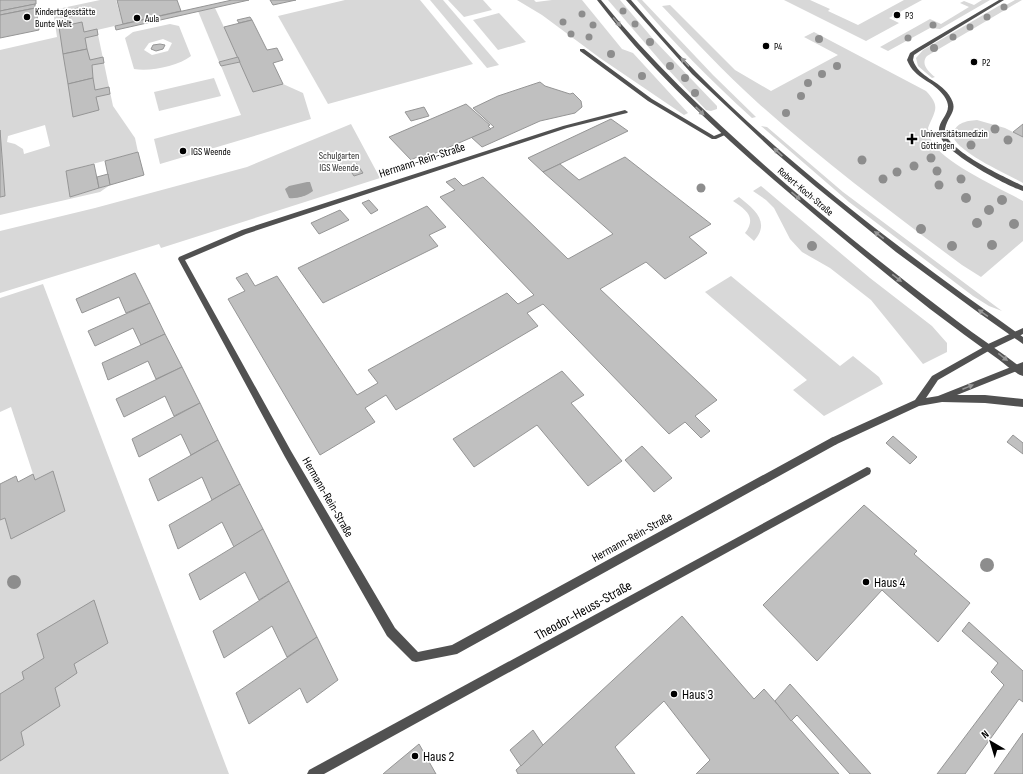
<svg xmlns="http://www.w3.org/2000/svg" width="1023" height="774" font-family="'Sofia Sans Condensed',sans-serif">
	<rect width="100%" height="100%" fill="#fff"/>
	<g fill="#d8d8d8" fill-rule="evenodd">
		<path d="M100,0H116L123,24L97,30L113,106L135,138L138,152L66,171L70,197L110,185L100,192L0,215V197L5,196L0,130V50L57,37L53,10ZM45,125L50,146L24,154L23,149L15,144L7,142L8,136Z"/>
		<polygon points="345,0 420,0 473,64 328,104 278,16"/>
		<polygon points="430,0 443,0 499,65 487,68"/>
		<polygon points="448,0 483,0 492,10 464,17"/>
		<polygon points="517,0 534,0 536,2 552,0 582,0 622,49 633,53 688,113 684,115 600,58 542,15"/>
		<polygon points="608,0 620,0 654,40 717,106 717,109 711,111 706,110 663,64"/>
		<path d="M637,0H642L713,75L756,117L752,118C711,81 673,42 637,0Z"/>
		<polygon points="784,0 810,0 830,9 828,11 858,25 904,0 922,0 889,18 899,23 866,41"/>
		<polygon points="982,0 990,0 940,29 930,28 888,51 880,47 930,19 941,24 969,7 960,3 964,1 974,5"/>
		<path d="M1015,0H1022L927,56C920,64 929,72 935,77L932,78L918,66L916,58L923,50L1002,4L1006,5Z"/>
		<path d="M670,5L735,70L771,91L838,55L804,37L814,32L926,91C941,107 935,110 928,128C929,132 929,137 931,140C942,163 1000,188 1023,201V241L981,277L962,265C892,213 823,161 758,103C724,72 693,39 662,6Z"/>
		<polygon points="215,8 238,57 219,62 198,11"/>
		<polygon points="499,13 526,42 498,50 473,20"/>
		<path d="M170,24L179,26L191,56C178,66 150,72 134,69L125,38L133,32ZM163,39L172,43L168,51L152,55L144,50L149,43Z"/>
		<polygon points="240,62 254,92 283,84 303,93 311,119 160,164 154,139 241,115 221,66"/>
		<polygon points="214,78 221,96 159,111 154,92"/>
		<path d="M977,120L1005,128L1023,137V183C1005,173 961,154 953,137C954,123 965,121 977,120Z"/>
		<polygon points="351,124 380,178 161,248 159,244 0,293 0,231 95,208 247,167"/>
		<polygon points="761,126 767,127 843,192 1002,311 989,306 973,296 849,202"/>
		<polygon points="761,186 870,278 932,326 947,343 947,352 923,364 871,300 830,268 802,252 790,239 774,208 766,200 753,191"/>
		<path d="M739,197C754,209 771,222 754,241L745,233C757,217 746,210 733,201Z"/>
		<polygon points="731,276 840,366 853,356 879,377 883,384 824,416 793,390 807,380 705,292"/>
		<polygon points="43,284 229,774 0,774 0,520 5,518 11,539 65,510 35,480 11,407 0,412 0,298"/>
	</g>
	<path fill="#9f9f9f" d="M307,182H310L313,191C307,196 296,199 289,198L285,189L289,186Z"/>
	<g fill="#c0c0c0" stroke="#959595">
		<polygon points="0,0 36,0 36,4 0,11"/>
		<polygon points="117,0 177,0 181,11 123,24"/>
		<polygon points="232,0 249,0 116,30 115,26"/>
		<polygon points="270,0 296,0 273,5"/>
		<polygon points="35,4 35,8 0,15 0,11"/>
		<polygon points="84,7 85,13 69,17 68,10"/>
		<polygon points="36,8 39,30 0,38 0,15"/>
		<polygon points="250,17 252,20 239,23 237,20"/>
		<polygon points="252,20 267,50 277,48 283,60 273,63 283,84 253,92 224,27"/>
		<polygon points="82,22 84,32 97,29 98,35 85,38 87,49 63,54 59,27"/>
		<polygon points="160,44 165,45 163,49 156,51 151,49 153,45"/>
		<polygon points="87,49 90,60 103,57 104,63 92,65 93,78 68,84 63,54"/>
		<polygon points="238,57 240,62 221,66 219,62"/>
		<polygon points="93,78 95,90 109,87 110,94 96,97 99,110 73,117 68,84"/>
		<polygon points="540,82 545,86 570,94 573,93 581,101 582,107 575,113 540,121 482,147 471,137 494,127 473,108 498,96"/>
		<polygon points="466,104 490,125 488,126 491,129 422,159 419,156 411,160 389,137"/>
		<polygon points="424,107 429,116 411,121 405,112"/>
		<polygon points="611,119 628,131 543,172 528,158"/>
		<polygon points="1023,124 1023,137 1013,132"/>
		<polygon points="0,130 5,196 0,197"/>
		<polygon points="138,152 144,175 110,185 105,161"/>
		<polygon points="625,157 711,224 689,237 707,253 665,279 646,262 600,289 717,400 695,416 710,431 701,438 685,422 669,434 543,304 527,313 538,326 396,410 386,395 365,408 375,422 320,455 228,299 245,291 236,278 247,273 255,286 277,276 357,395 378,383 368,370 507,293 518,304 534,295 440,197 455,190 446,182 455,178 463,186 483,177 568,259 613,234 543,172 560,164 579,180"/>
		<polygon points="94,164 99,188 70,197 66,171"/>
		<polygon points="357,164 363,173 354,176 348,167"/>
		<polygon points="108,174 110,185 99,188 97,177"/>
		<polygon points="369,200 378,210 371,214 362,203"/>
		<polygon points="427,206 446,227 429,235 438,246 323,303 298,268"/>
		<polygon points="340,210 349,220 319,234 311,223"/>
		<polygon points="135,273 150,303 126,313 119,297 82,313 76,299"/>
		<polygon points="150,303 165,334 141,345 133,328 95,346 88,331"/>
		<polygon points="165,334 182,367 156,379 148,361 108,380 102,363"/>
		<polygon points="182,367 200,403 174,416 165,396 124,417 116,399"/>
		<polygon points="562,371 584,395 571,403 622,461 588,486 537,425 474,467 453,439"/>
		<polygon points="200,403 218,440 191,455 181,434 139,457 132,439"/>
		<polygon points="1013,435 1023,443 1023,454 1007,442"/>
		<polygon points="893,436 917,457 910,464 886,443"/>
		<polygon points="218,440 240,484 212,500 202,477 158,501 149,479"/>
		<polygon points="642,446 672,478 654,492 625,460"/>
		<polygon points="53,471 65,511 11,539 5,518 0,520 0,484 16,476 18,482 33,474 35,480"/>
		<polygon points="240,484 263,529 234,547 222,522 178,549 169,525"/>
		<polygon points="864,505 917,551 914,554 970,603 938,642 882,590 817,661 763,605"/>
		<polygon points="263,529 289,581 259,600 245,572 200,600 189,574"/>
		<polygon points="289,581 317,637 287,657 272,626 224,658 213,631"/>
		<polygon points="94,600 108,643 74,664 77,673 55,688 60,706 21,732 24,745 0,761 0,694 24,679 22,672 44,658 37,634"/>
		<polygon points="682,616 754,699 764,689 839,774 696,774 710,760 664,701 615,747 635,774 518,774 516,770"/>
		<polygon points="969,622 1023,671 1023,702 1019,699 965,774 937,774 1004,685 991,672 998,663 962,631"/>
		<polygon points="317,637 338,680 307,703 300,688 249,724 236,693"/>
		<polygon points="790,684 871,774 850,774 797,715 791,721 775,701"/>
		<polygon points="533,730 543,745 521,766 510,750"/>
		<polygon points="1023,733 1023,774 994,774"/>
		<polygon points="419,744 436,774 383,774 390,768"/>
	</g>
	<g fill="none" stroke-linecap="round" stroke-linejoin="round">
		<g fill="#515151" fill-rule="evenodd">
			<path d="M999,0H1004L920,51L914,55L913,60C919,78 939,80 949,95C960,111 948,114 945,129C942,149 1007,178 1023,186V191C1005,185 941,151 939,133C937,118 956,113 944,96C933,80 915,80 907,60L910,53L916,49Z"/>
			<polygon points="580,49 584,49 652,99 714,136 724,132 727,134 716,139 712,139 648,101 580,51"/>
			<polygon points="625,110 628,112 627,113 567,128 246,234 185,260 291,451 395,628 418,652 452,645 831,438 834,437 837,438 838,441 837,444 457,654 416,662 412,661 387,636 285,457 178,259 179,257 242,230 563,126"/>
			<polygon points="1023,328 1023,334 992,349 986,349 985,347 986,345"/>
			<polygon points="1023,362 1023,369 1016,371 1013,370 1012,368 1013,366"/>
			<polygon points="867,467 870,468 871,471 870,474 324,774 307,774 309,770"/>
		</g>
		<polygon fill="#515151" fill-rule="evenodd" points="989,344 992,345 993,347 992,349 938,380 926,398 938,396 1016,365 1019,366 1020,368 1019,370 957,395 985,395 1023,399 1023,407 985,403 942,402 919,406 837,444 834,445 831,444 830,441 831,438 915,400 932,376"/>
		<g fill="#515151" fill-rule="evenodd">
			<path d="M597,0H601C657,69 721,127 787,185C842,232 899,277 957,321C978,337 1001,352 1023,369V376C1014,373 1006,365 998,359C975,343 953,326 930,309C877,267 825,224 774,180C711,125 648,67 597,0Z"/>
			<path d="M626,0H631C652,24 673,49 696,72C795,172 909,256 1023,337V344L979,313L896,252L816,187L777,154L692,74Z"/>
		</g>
	</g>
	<g fill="#8d8d8d">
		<circle cx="1004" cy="7" r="3.5"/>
		<circle cx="623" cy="11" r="3.5"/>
		<circle cx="582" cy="14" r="3.5"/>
		<circle cx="987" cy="17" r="3.5"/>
		<circle cx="563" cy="22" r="3.5"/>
		<circle cx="635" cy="24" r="3.5"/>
		<circle cx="593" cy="25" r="3.5"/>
		<circle cx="933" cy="25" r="3.5"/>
		<circle cx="970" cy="27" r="3.5"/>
		<circle cx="571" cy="34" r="3.5"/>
		<circle cx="589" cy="37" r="3.5"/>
		<circle cx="953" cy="37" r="3.5"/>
		<circle cx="908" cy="38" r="3.5"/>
		<circle cx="819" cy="39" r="4"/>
		<circle cx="650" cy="42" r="4"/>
		<circle cx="934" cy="48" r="4"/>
		<circle cx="611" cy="54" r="4"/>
		<circle cx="670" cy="66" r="4"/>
		<circle cx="837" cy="66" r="4"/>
		<circle cx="822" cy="74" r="4"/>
		<circle cx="642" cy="76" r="4"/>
		<circle cx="685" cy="78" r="4"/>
		<circle cx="808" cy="83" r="4"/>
		<circle cx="695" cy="93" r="4"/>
		<circle cx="801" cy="96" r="4"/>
		<circle cx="786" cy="113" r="4"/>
		<circle cx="995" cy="129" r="4.5"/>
		<circle cx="1008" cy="140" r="4.5"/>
		<circle cx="971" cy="145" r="4.5"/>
		<circle cx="931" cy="158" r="4.5"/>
		<circle cx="862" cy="160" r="4.5"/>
		<circle cx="914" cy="166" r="4.5"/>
		<circle cx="937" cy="171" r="4.5"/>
		<circle cx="897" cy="172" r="4.5"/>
		<circle cx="883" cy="179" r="4.5"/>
		<circle cx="961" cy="179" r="4.5"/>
		<circle cx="939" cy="185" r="4.5"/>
		<circle cx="701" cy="188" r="4.5"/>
		<circle cx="966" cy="198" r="5"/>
		<circle cx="1002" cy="200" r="5"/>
		<circle cx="989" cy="210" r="5"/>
		<circle cx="977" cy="223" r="5"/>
		<circle cx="1014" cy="224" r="5"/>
		<circle cx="921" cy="229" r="5"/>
		<circle cx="992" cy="245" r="5"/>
		<circle cx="812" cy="246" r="5"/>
		<circle cx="952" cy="246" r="5"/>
		<circle cx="987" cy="565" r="7"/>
		<circle cx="14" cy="582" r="7"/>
	</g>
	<defs><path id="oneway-solid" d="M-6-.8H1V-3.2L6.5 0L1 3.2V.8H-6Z"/></defs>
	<g fill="#979797">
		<use href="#oneway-solid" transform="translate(617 22) rotate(50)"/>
		<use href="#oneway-solid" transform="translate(685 62) rotate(-133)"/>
		<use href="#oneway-solid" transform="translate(700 111) rotate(44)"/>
		<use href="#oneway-solid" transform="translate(778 152) rotate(-137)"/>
		<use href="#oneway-solid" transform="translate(796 196) rotate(41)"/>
		<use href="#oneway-solid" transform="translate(879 235) rotate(-143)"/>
		<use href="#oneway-solid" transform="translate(897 278) rotate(38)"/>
		<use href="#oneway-solid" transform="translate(983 313) rotate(-145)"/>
		<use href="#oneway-solid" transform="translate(1003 357) rotate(38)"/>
		<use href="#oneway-solid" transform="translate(968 387) rotate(-22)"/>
	</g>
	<g fill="#000" stroke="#fff" stroke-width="1.5">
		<circle cx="897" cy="15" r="4"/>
		<circle cx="27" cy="17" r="4"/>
		<circle cx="137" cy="18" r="4"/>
		<circle cx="766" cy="46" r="4"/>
		<circle cx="974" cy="62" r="4"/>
		<path d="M910 133h4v4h4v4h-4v4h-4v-4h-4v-4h4z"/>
		<circle cx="183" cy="151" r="4"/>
		<circle cx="866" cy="582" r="4"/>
		<circle cx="674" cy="694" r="4"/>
		<circle cx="415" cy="756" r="4"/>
	</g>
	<g text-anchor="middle" stroke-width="3.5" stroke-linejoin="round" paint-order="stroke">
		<g font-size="10" fill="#000" stroke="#fff" text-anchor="start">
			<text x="35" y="15">Kindertagesstätte<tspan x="35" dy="12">Bunte Welt</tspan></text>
			<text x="905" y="19">P3</text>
			<text x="145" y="22">Aula</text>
			<text x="774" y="50">P4</text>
			<text x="982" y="66">P2</text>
			<text x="921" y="137">Universitätsmedizin<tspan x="921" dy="12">Göttingen</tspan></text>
			<text x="191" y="155">IGS Weende</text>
		</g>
		<g font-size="10" fill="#2f2f2f" stroke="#fff">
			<text x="339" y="159">Schulgarten<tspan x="339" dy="12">IGS Weende</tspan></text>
		</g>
		<g font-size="10" fill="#000" stroke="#fff">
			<text transform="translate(806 191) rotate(40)" y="4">Robert-Koch-Straße</text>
		</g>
		<g font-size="12" fill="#000" stroke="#fff">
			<text transform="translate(422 160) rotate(-18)" y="4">Hermann-Rein-Straße</text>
			<text transform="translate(328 497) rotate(60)" y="4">Hermann-Rein-Straße</text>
			<text transform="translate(632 537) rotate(-29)" y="4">Hermann-Rein-Straße</text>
		</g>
		<g font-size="14" fill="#000" stroke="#fff" text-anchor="start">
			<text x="874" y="587">Haus 4</text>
			<text x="682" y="699">Haus 3</text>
			<text x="423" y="761">Haus 2</text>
		</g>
		<g font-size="14" fill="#000" stroke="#fff">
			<text transform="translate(583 610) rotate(-29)" y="5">Theodor-Heuss-Straße</text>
		</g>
	</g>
	<g transform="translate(991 742) rotate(322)" stroke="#ffffff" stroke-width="3" paint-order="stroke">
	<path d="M0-3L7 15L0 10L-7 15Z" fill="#000000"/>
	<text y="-6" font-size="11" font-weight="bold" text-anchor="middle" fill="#000000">N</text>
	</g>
</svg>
